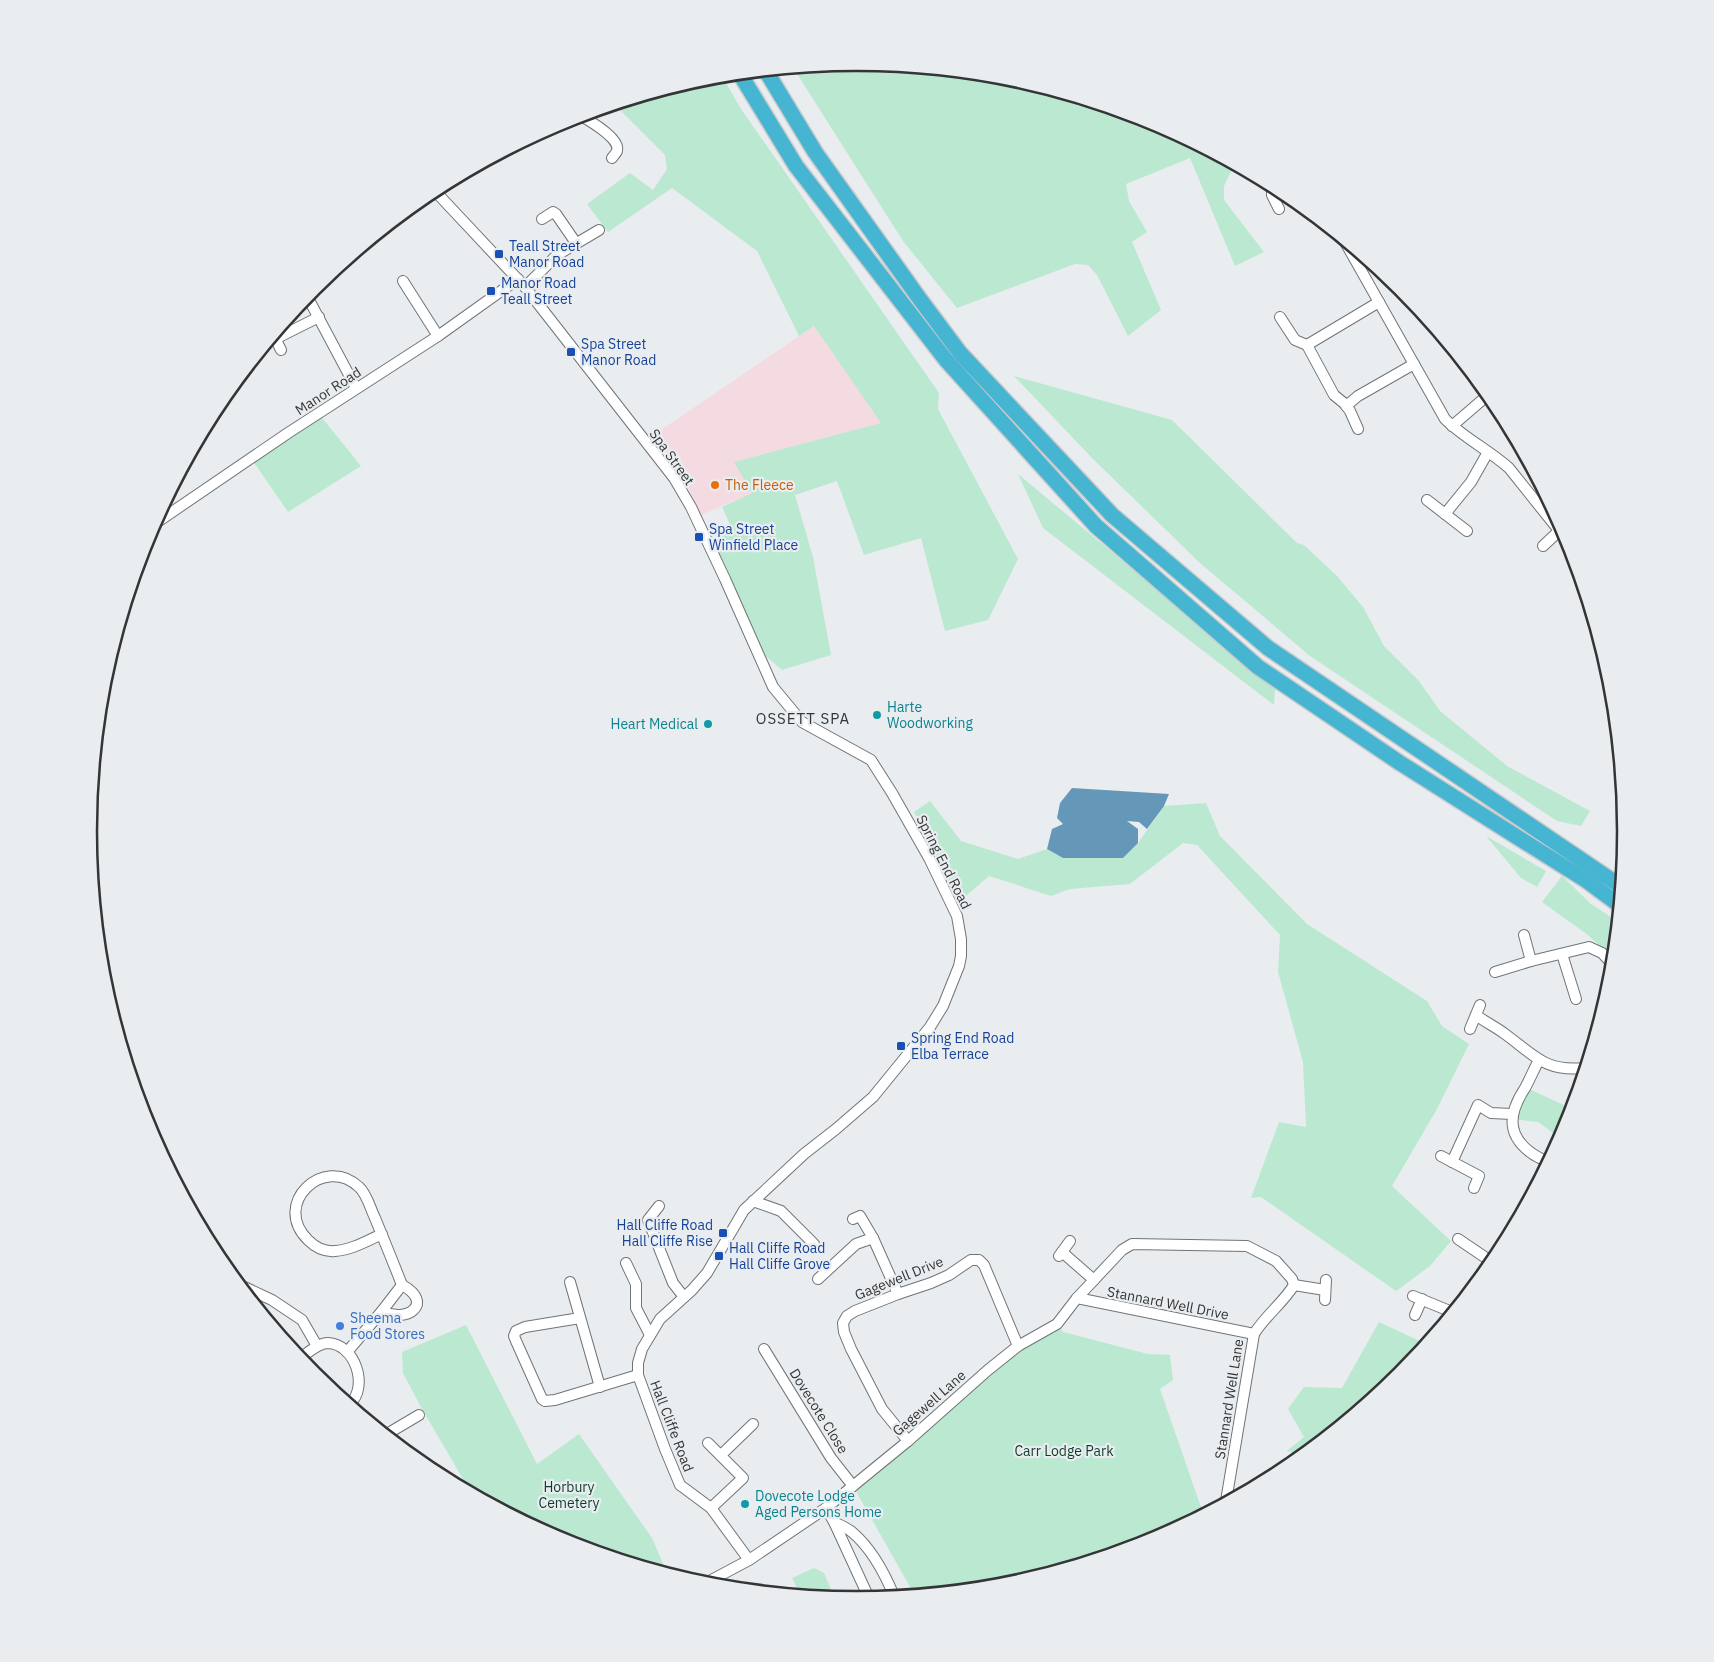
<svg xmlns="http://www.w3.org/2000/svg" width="1714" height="1662" font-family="'IBM Plex Sans',sans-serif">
	<rect width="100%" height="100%" fill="#e9edf0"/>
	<polygon fill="#f4dbe2" points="814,326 882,423 735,462 752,493 701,515 685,482 652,436"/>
	<g fill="#bbe8d1">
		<polygon points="857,63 1007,77 1151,121 1234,165 1224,186 1224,200 1264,252 1235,266 1190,158 1126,184 1129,201 1147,232 1132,242 1161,310 1128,336 1097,275 1088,265 1075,264 957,308 903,241 794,69"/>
		<polygon points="722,76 741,109 939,393 938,409 1018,559 988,620 945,631 921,538 864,555 837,481 795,495 813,557 831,655 782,670 762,653 713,540 733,531 722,507 752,493 734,462 881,423 814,326 799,336 757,251 672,188 608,232 587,204 630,173 653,190 667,169 665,155 615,105 707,77"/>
		<polygon points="1014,376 1172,420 1297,543 1304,545 1337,576 1363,607 1384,646 1419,681 1440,711 1507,766 1590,811 1581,826 1557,821 1310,656 1200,563 1092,458"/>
		<polygon points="319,414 361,466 288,512 251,458"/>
		<polygon points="1018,474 1275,688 1274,705 1043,528"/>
		<polygon points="930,801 961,841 1018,859 1047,849 1063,858 1123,858 1138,843 1164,806 1206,803 1220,836 1307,924 1427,1001 1442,1026 1469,1044 1437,1109 1392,1186 1451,1241 1430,1266 1396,1291 1261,1197 1251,1198 1279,1122 1306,1127 1303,1062 1278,972 1280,935 1197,845 1183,843 1130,884 1070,889 1051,896 989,876 959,902 914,812"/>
		<polygon points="1486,836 1546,871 1537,887 1521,878"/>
		<polygon points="1562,876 1591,904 1617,921 1613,958 1588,935 1542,902"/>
		<polygon points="1525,1087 1572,1109 1567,1125 1560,1138 1538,1122 1512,1119"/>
		<polygon points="1379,1322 1426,1344 1418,1353 1412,1357 1386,1386 1302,1455 1287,1451 1304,1437 1288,1409 1304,1387 1342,1388"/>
		<polygon points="1057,1324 1063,1332 1148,1354 1170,1355 1173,1380 1160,1389 1203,1513 1151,1541 1007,1585 914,1594 853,1486 988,1370"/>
		<polygon points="466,1325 537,1464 579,1434 652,1538 667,1573 563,1541 470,1491 422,1409 403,1373 402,1352"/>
		<polygon points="814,1568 824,1573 834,1597 800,1594 792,1578"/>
	</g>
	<polygon fill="#6598b8" points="1072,788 1169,794 1164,806 1147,829 1139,822 1127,821 1138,829 1138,843 1123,858 1063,858 1047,849 1052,829 1063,824 1057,818 1060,803"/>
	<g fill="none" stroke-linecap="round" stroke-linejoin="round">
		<polyline stroke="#6598b8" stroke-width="2.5" points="1565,1115 1570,1117"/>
		<g stroke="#717477" stroke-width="12">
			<g id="minor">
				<path d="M581,116C590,121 621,139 617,151C616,154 613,156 612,158"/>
				<polyline points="565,122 574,118"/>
				<polyline points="1272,186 1272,195 1279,209"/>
				<polyline points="434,190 525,287 674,478 691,507 725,579 773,687 802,722 871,760 892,793 929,858 957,916 961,939 961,956 959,966 943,1006 930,1027 873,1097 836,1129 804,1154 744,1210 707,1273 692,1290 660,1319 642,1349 638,1363 638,1375 665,1449 680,1485 711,1508 749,1560"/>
				<polyline points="542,219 553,212 556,214 576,243"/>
				<path d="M1345,242L1445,419C1464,438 1489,450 1509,468L1569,543"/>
				<polyline points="403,281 438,336"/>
				<polyline points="525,287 557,255 599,230"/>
				<polyline points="307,296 356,388"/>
				<polyline points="1280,317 1295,340 1307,345"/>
				<polyline points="274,336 281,350"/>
				<polyline points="275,339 319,317"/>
				<polyline points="1307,345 1334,395 1345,404 1350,411 1358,429"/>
				<polyline points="1307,345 1379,302"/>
				<polyline points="1346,406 1358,396 1414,364"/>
				<polyline points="1452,426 1488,395"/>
				<polyline points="1427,500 1467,531"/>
				<polyline points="1445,514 1471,482 1488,452"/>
				<polyline points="153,525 288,433 438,336 518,279"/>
				<polyline points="1543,546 1559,531"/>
				<polyline points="1524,935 1531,961"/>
				<polyline points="1562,954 1576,999"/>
				<polyline points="1495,972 1531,961 1589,947 1602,953 1612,964"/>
				<path d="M1476,1015C1485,1022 1496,1027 1505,1034C1534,1055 1545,1072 1584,1068"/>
				<polyline points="1470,1029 1480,1005"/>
				<path d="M1539,1060C1534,1069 1530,1079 1525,1088C1510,1111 1505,1133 1530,1152C1535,1156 1542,1159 1547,1162"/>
				<polyline points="1441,1156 1479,1176 1474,1188"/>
				<polyline points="1452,1162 1478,1105 1491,1113 1512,1114"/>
				<polyline points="753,1201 781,1211 814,1244"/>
				<polyline points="659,1206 648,1220 673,1283 684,1297"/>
				<polyline points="853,1219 860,1216 873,1238 898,1294"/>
				<polyline points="1458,1239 1492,1262"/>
				<polyline points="1062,1252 1094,1280"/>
				<polyline points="1059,1256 1070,1241"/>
				<polyline points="626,1263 636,1284 636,1308 650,1335"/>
				<polyline points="818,1279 856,1244 873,1238"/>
				<polyline points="570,1282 600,1387"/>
				<polyline points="240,1285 272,1300 302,1320 317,1346"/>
				<polyline points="1294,1285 1325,1290"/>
				<polyline points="1413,1296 1452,1312"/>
				<polyline points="1077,1298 1254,1334"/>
				<polyline points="1325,1300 1326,1280"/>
				<path d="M382,1311C407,1324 435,1303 402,1285"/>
				<polyline points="1415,1315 1422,1299"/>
				<polyline points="580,1318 525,1327 516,1331 514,1336 516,1341 542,1399 545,1401 555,1400 638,1375"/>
				<polyline points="764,1349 831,1458 853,1486"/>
				<path d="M347,1352L382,1311L402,1285C393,1262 384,1240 375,1218C370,1208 367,1194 359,1187C324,1154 271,1204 308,1240C315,1247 325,1252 335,1251C351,1250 367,1241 382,1234"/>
				<path d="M300,1358C308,1353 318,1343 328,1343C355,1344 369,1386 350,1404"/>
				<polyline points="387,1434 419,1415"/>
				<polyline points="908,1441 882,1409 851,1349 844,1332 843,1323 847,1316 855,1311 898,1294 931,1283 949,1275 971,1260 979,1260 984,1265 1018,1346"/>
				<polyline points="708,1443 743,1478 711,1508"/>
				<polyline points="721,1455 753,1424"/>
				<polyline points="826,1508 834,1522 869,1598"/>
				<path d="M834,1522C840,1525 847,1528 852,1532C871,1548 885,1574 894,1596"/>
				<path d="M704,1584L749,1560L826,1508L908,1441L988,1370L1018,1346L1057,1324L1077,1298L1122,1250L1132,1244L1247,1246L1276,1261L1292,1279L1294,1285C1283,1303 1265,1316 1254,1334L1226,1501"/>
			</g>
		</g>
		<g stroke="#cacacb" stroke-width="18">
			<g id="highway">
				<polyline points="766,71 815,152 919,298 960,353 1112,515 1268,648 1620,886"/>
				<polyline points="740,74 796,166 946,360 1096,526 1258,667 1400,763 1587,881 1618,904"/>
			</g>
		</g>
		<use href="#minor" stroke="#fff" stroke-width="10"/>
		<use href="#highway" stroke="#46b5d2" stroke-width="15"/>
	</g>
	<g fill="#1a4fb4" stroke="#e9edf0" stroke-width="2">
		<rect x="494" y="249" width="10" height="10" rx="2.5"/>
		<rect x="486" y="286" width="10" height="10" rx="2.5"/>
		<rect x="566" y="347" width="10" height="10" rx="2.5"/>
		<rect x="694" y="532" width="10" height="10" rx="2.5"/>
		<rect x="896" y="1041" width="10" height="10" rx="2.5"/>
		<rect x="718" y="1228" width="10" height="10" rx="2.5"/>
		<rect x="714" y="1251" width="10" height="10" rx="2.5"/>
	</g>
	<circle fill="#e8710a" stroke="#e9edf0" stroke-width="2" cx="715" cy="485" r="5"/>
	<g fill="#0f9aa8" stroke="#e9edf0" stroke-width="2">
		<circle cx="877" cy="715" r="5"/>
		<circle cx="708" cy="724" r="5"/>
		<circle cx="745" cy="1504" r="5"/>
	</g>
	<circle fill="#3f7fe0" stroke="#e9edf0" stroke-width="2" cx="340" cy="1326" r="5"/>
	<g text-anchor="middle" stroke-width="4.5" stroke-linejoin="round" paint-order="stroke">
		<g font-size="14" fill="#164399" stroke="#e9edf0" text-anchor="start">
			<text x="509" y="251">Teall Street<tspan x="509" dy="16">Manor Road</tspan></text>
			<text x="501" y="288">Manor Road<tspan x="501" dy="16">Teall Street</tspan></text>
			<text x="581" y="349">Spa Street<tspan x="581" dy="16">Manor Road</tspan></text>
			<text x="709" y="534">Spa Street<tspan x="709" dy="16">Winfield Place</tspan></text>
			<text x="911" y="1043">Spring End Road<tspan x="911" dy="16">Elba Terrace</tspan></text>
			<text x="713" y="1230" text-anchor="end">Hall Cliffe Road<tspan x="713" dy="16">Hall Cliffe Rise</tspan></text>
			<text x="729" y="1253">Hall Cliffe Road<tspan x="729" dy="16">Hall Cliffe Grove</tspan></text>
		</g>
		<g font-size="14" fill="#333536" stroke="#e9edf0">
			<text transform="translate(328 391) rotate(-33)" y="5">Manor Road</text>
			<text transform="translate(672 457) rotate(54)" y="5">Spa Street</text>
			<text transform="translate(944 862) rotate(63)" y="5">Spring End Road</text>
			<text transform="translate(899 1278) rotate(-22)" y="5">Gagewell Drive</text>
			<text transform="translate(1168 1303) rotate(11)" y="5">Stannard Well Drive</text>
			<text transform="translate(1229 1399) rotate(-81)" y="5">Stannard Well Lane</text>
			<text transform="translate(929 1403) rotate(-41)" y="5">Gagewell Lane</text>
			<text transform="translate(819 1411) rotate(58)" y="5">Dovecote Close</text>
			<text transform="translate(672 1426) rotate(69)" y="5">Hall Cliffe Road</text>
		</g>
		<g font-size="14" fill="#c56008" stroke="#e9edf0" text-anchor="start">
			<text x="725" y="490">The Fleece</text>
		</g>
		<g font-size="14" fill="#0d838f" stroke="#e9edf0" text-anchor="start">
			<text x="887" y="712">Harte<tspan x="887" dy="16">Woodworking</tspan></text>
			<text x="698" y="729" text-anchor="end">Heart Medical</text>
			<text x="755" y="1501">Dovecote Lodge<tspan x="755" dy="16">Aged Persons Home</tspan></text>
		</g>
		<g font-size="14" fill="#366cbe" stroke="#e9edf0" text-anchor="start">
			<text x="350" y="1323">Sheema<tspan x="350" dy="16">Food Stores</tspan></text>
		</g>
		<g font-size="14" fill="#0d3d2a" stroke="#e9edf0">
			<text x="1064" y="1456">Carr Lodge Park</text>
			<text x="569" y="1492">Horbury<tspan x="569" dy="16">Cemetery</tspan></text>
		</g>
		<g font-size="15" letter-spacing="1" fill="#333536" stroke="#e9edf0">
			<text x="803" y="724">OSSETT SPA</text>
		</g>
	</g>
	<path d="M0 0H1714V1662H0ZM97 831a760 760 0 1 1 1520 0a760 760 0 1 1-1520 0Z" fill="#e9edf0" fill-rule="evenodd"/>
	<path fill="none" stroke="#333536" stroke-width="2.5" d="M97 831a760 760 0 1 1 1520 0a760 760 0 1 1-1520 0Z"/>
</svg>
